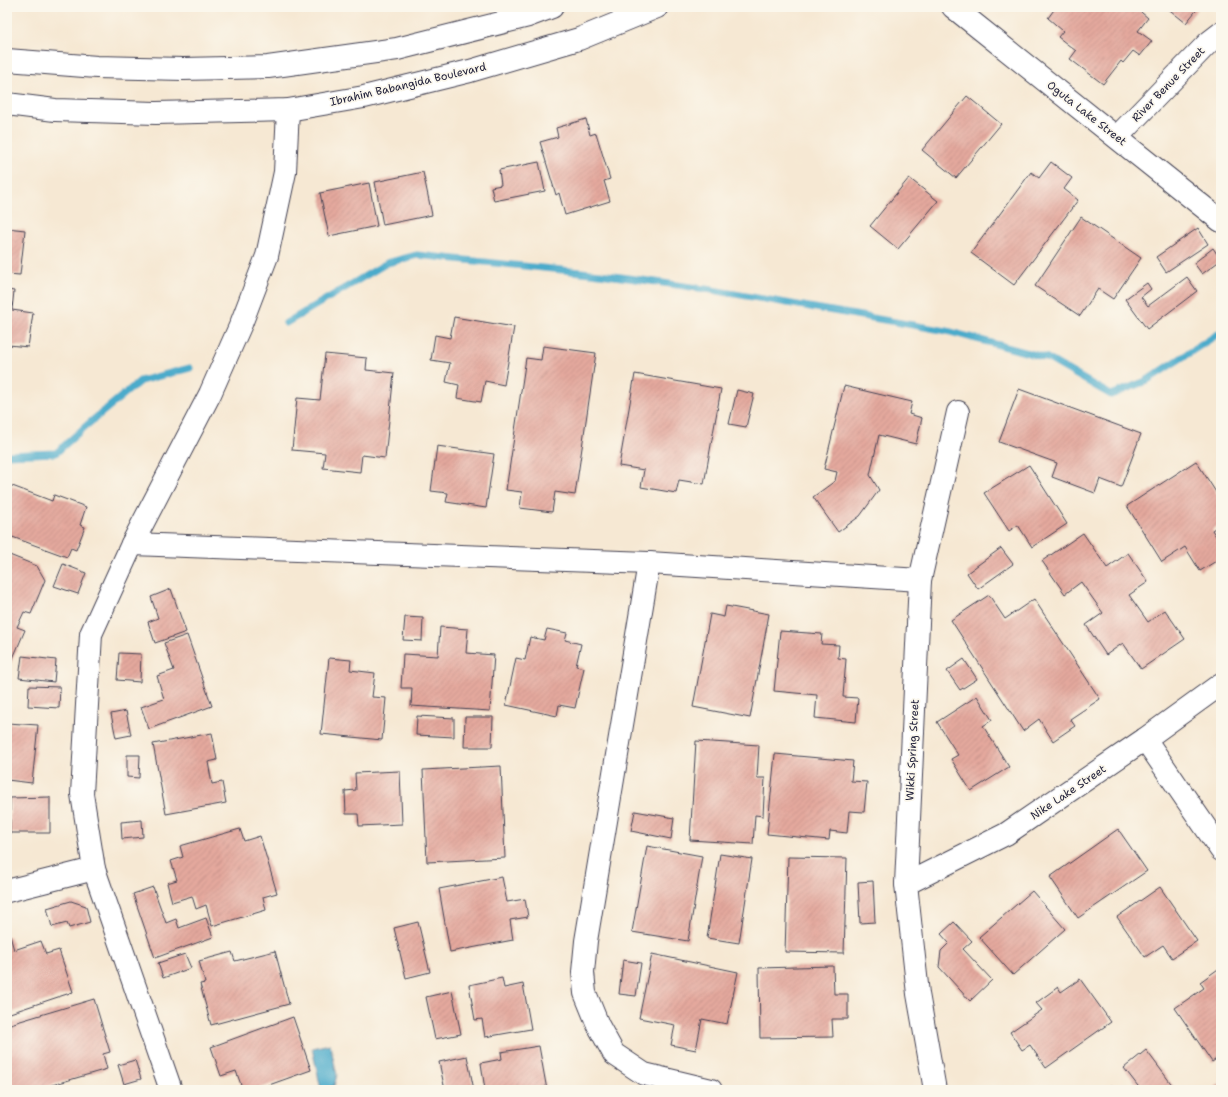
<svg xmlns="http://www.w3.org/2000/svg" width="1228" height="1097" font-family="'Shantell Sans',sans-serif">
	<defs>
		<pattern id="building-hatch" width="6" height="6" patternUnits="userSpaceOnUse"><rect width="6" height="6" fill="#e4a89d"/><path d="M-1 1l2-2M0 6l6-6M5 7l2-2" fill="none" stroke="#c39088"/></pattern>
	</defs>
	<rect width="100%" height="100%" fill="#fbf7ec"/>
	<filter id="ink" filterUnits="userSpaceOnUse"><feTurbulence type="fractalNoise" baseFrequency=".025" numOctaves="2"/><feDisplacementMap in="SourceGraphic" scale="8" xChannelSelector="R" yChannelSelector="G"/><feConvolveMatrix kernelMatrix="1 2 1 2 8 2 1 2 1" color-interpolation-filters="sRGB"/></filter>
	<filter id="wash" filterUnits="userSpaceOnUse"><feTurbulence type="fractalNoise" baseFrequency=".012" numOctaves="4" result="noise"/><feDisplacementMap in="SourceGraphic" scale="16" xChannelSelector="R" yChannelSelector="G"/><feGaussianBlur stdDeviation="0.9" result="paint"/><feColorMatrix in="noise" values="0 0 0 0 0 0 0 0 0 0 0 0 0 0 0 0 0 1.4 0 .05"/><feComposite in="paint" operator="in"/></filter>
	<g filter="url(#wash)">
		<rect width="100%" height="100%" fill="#f6e8d3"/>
		<polygon fill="#4cabcb" stroke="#376683" points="330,1044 337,1075 334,1086 321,1089 312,1048"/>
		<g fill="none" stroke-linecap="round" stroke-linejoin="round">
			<g stroke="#4cabcb" stroke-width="7">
				<polyline points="286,323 387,263 417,255 600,274 712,290 947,331 1047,358 1111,395 1146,381 1221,332"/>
				<polyline points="7,455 56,453 87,425 140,381 190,368"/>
			</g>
		</g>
		<g id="blocks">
			<g fill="url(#building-hatch)">
				<polygon points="1056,7 1098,7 1100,9 1102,7 1135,7 1148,18 1138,31 1152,41 1140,56 1133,51 1123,63 1121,61 1103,84 1070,59 1076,51 1058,37 1063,31 1048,18"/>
				<polygon points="1166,7 1199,7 1186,23"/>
				<polygon points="967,96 1001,124 956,178 922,150"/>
				<polygon points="586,119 590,135 596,133 610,179 604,181 610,201 565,215 559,193 556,195 540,142 558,137 556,128"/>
				<polygon points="539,162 545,191 494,201 491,187 501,185 499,170"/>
				<polygon points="1051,162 1072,178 1064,189 1078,200 1014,285 971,253 1031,172 1039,178"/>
				<polygon points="423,172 432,215 383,225 375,182"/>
				<polygon points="909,178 938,201 898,249 870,226"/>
				<polygon points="369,183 377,226 329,236 320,193"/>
				<polygon points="1081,217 1141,258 1113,299 1098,289 1080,316 1035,286"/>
				<polygon points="7,228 25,230 20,275 7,274"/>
				<polygon points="1198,228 1208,244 1166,272 1156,257"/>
				<polygon points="1213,248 1221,260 1202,274 1194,263"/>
				<polygon points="1187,277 1197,291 1147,329 1125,299 1147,283 1151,289 1141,297 1148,306"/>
				<polygon points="7,290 14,291 12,310 33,313 28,347 9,345 7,351"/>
				<polygon points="454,317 514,327 504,385 485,381 481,402 457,398 459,385 446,382 450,363 431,360 435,335 450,338"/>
				<polygon points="543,346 596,353 575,495 555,492 552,512 520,508 522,492 506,490 526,358 541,360"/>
				<polygon points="325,354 367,358 366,370 394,373 385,458 362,455 360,472 323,468 325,453 292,450 297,398 320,400"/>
				<polygon points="635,374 721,389 704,484 679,480 676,493 641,487 644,470 619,466"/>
				<polygon points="844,386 912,402 909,414 922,418 916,444 879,435 870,475 879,490 860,516 838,532 813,497 835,481 837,472 824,469"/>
				<polygon points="1019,389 1141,434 1121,487 1100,479 1095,493 1052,477 1057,463 999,442"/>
				<polygon points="737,390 754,394 746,427 729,424"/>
				<polygon points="437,446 494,454 486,508 446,502 448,493 431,491"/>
				<polygon points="1196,461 1221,500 1221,524 1212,530 1221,544 1221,558 1200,571 1185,547 1162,562 1127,506"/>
				<polygon points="1029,465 1067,524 1032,547 1018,525 1009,531 984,493"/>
				<polygon points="7,484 52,501 54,495 86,507 80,525 85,527 76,550 71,548 67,557 7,535"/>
				<polygon points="1083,533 1107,568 1128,553 1148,582 1129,595 1148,622 1165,610 1185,639 1141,669 1123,643 1106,655 1086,625 1103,613 1081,582 1065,594 1042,561"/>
				<polygon points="1001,548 1013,564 978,589 967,573"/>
				<polygon points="7,554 37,566 45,580 31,614 24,612 17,627 25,630 11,663 7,665"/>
				<polygon points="63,564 86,573 78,594 54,586"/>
				<polygon points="171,589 186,632 155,643 148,622 158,618 151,597"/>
				<polygon points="989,595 1005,619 1034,599 1100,699 1070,719 1075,726 1053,741 1039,719 1023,731 951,620"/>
				<polygon points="726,606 769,614 750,718 693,707 710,614 724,617"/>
				<polygon points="405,617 423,618 422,641 403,640"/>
				<polygon points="440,627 468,629 466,653 494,655 490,711 411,706 412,688 401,688 403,654 438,656"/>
				<polygon points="547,629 567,633 565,640 581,644 576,666 584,668 575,708 559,705 557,716 506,705 516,658 525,660 530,637 544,640"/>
				<polygon points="780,631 822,634 821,644 839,645 838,658 846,659 843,697 858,698 856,722 815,718 817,695 774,691"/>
				<polygon points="187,635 212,706 149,729 141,707 164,699 157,676 174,670 164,643"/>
				<polygon points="119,653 141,654 140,682 117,680"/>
				<polygon points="22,656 56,660 54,682 19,678"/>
				<polygon points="329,658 351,660 350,670 375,673 372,697 386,698 382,740 321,734"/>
				<polygon points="964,659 977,679 960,690 947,671"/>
				<polygon points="29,686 60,687 59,708 28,706"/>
				<polygon points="977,696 992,720 983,726 1009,767 971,791 951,759 958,755 937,722"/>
				<polygon points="126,711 131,735 116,738 111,714"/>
				<polygon points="417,716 454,718 454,737 416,735"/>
				<polygon points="465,717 493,717 492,747 464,747"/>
				<polygon points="7,723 38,725 32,783 7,780"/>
				<polygon points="212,733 217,760 208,762 212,784 222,782 226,803 166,814 153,744"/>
				<polygon points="696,741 759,745 757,778 765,778 763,816 755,815 753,844 690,840"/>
				<polygon points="775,754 853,761 851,781 867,782 864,812 849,811 847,833 830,831 829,840 767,834"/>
				<polygon points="127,755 140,755 139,778 127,777"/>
				<polygon points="501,766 505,858 427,862 423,770"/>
				<polygon points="400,771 402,824 359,826 358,814 346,814 345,791 356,790 355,773"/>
				<polygon points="50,797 50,833 10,833 10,798"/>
				<polygon points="635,811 674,818 671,839 631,831"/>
				<polygon points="142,820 143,837 122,839 121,822"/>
				<polygon points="240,829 244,841 260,836 277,893 263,897 266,910 212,926 206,905 196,909 192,896 172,902 167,883 177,880 171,861 183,857 180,846"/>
				<polygon points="1118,829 1147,871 1078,918 1050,877"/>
				<polygon points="647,846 702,856 688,941 632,932"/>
				<polygon points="720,854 752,859 739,943 707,938"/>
				<polygon points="788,857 847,858 844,953 785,952"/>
				<polygon points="502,877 507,902 525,899 528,917 510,920 513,940 450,952 439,889"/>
				<polygon points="873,881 875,922 860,923 858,882"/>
				<polygon points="153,887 166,923 176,919 179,928 206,918 213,937 155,958 133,894"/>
				<polygon points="1160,887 1197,941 1172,958 1163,945 1145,957 1117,917"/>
				<polygon points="1032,891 1065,929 1013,975 979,937"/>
				<polygon points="71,901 86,906 90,922 69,928 67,923 52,927 47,908"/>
				<polygon points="418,922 430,972 406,978 394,928"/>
				<polygon points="954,922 972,941 963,949 992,980 970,1001 939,967 941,951 949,943 941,934"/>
				<polygon points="10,936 14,950 41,941 46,954 59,950 73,992 7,1014 7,937"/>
				<polygon points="275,951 289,1004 211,1025 200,984 205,983 199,961 232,952 235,961"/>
				<polygon points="185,954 191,968 163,978 158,963"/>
				<polygon points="652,954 738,972 727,1024 702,1019 696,1050 671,1045 675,1025 639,1018"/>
				<polygon points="623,960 641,963 636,996 619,994"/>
				<polygon points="833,966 834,994 848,994 848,1019 832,1019 833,1037 760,1038 759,968"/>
				<polygon points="1221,967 1221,1056 1212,1062 1175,1008 1204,988 1200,982"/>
				<polygon points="502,978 504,988 523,984 531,1029 485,1037 482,1019 475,1020 469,985"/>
				<polygon points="1080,979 1111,1022 1046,1068 1030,1045 1022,1050 1010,1032 1042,1010 1036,1003 1058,987 1061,992"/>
				<polygon points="452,991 461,1034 435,1039 426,997"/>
				<polygon points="94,999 110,1052 103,1054 107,1069 35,1090 7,1090 7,1025"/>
				<polygon points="293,1017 311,1070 255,1090 243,1090 236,1071 221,1076 211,1047"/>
				<polygon points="539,1046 547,1090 485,1090 481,1063 502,1059 501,1052"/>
				<polygon points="1146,1050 1176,1090 1141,1090 1124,1068"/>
				<polygon points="467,1056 474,1090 445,1090 439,1062"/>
				<polygon points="135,1060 141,1079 124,1084 118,1065"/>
				<polygon points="1221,1083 1221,1090 1211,1090"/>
				<polygon points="1112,1085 1116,1090 1105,1090"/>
			</g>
		</g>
	</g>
	<g filter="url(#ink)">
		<use href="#blocks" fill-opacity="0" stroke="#424052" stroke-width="1"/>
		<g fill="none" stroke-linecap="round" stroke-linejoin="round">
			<g stroke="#424052" stroke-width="24">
				<g id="minor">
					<polyline points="953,7 1221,221"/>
					<polyline points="7,60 97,67 183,69 268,67 397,49 528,16 552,7"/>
					<polyline points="7,104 55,110 156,113 288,110 364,97 470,71 579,39 657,7"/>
					<polyline points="1117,137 1208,43 1221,33"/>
					<polyline points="132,544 649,563 920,580"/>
					<polyline points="649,563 586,941 583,972 585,993 598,1025 614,1054 644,1074 711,1090"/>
					<polyline points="1145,739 1221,850"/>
					<polyline points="906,884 1006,834 1145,739 1221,684"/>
					<polyline points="7,891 94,869"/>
					<polyline points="171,1090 94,869 82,794 91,634 132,544 210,394 241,324 267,256 285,172 288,110"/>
					<polyline points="935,1090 918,994 906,884 920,580 958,412"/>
				</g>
			</g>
			<use href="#minor" stroke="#fff" stroke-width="22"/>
		</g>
	</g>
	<g text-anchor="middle" stroke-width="3.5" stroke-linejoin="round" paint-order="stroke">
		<g font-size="11" fill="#22223b" stroke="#fbf7ec">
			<text transform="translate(408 84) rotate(-13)" y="4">Ibrahim Babangida Boulevard</text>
			<text transform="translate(1168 84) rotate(-46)" y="4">River Benue Street</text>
			<text transform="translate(1087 113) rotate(38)" y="4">Oguta Lake Street</text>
			<text transform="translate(912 750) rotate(-87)" y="4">Wikki Spring Street</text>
			<text transform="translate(1068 792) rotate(-34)" y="4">Nike Lake Street</text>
		</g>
	</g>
	<rect width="1228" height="1097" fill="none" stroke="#fbf7ec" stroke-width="24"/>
</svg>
